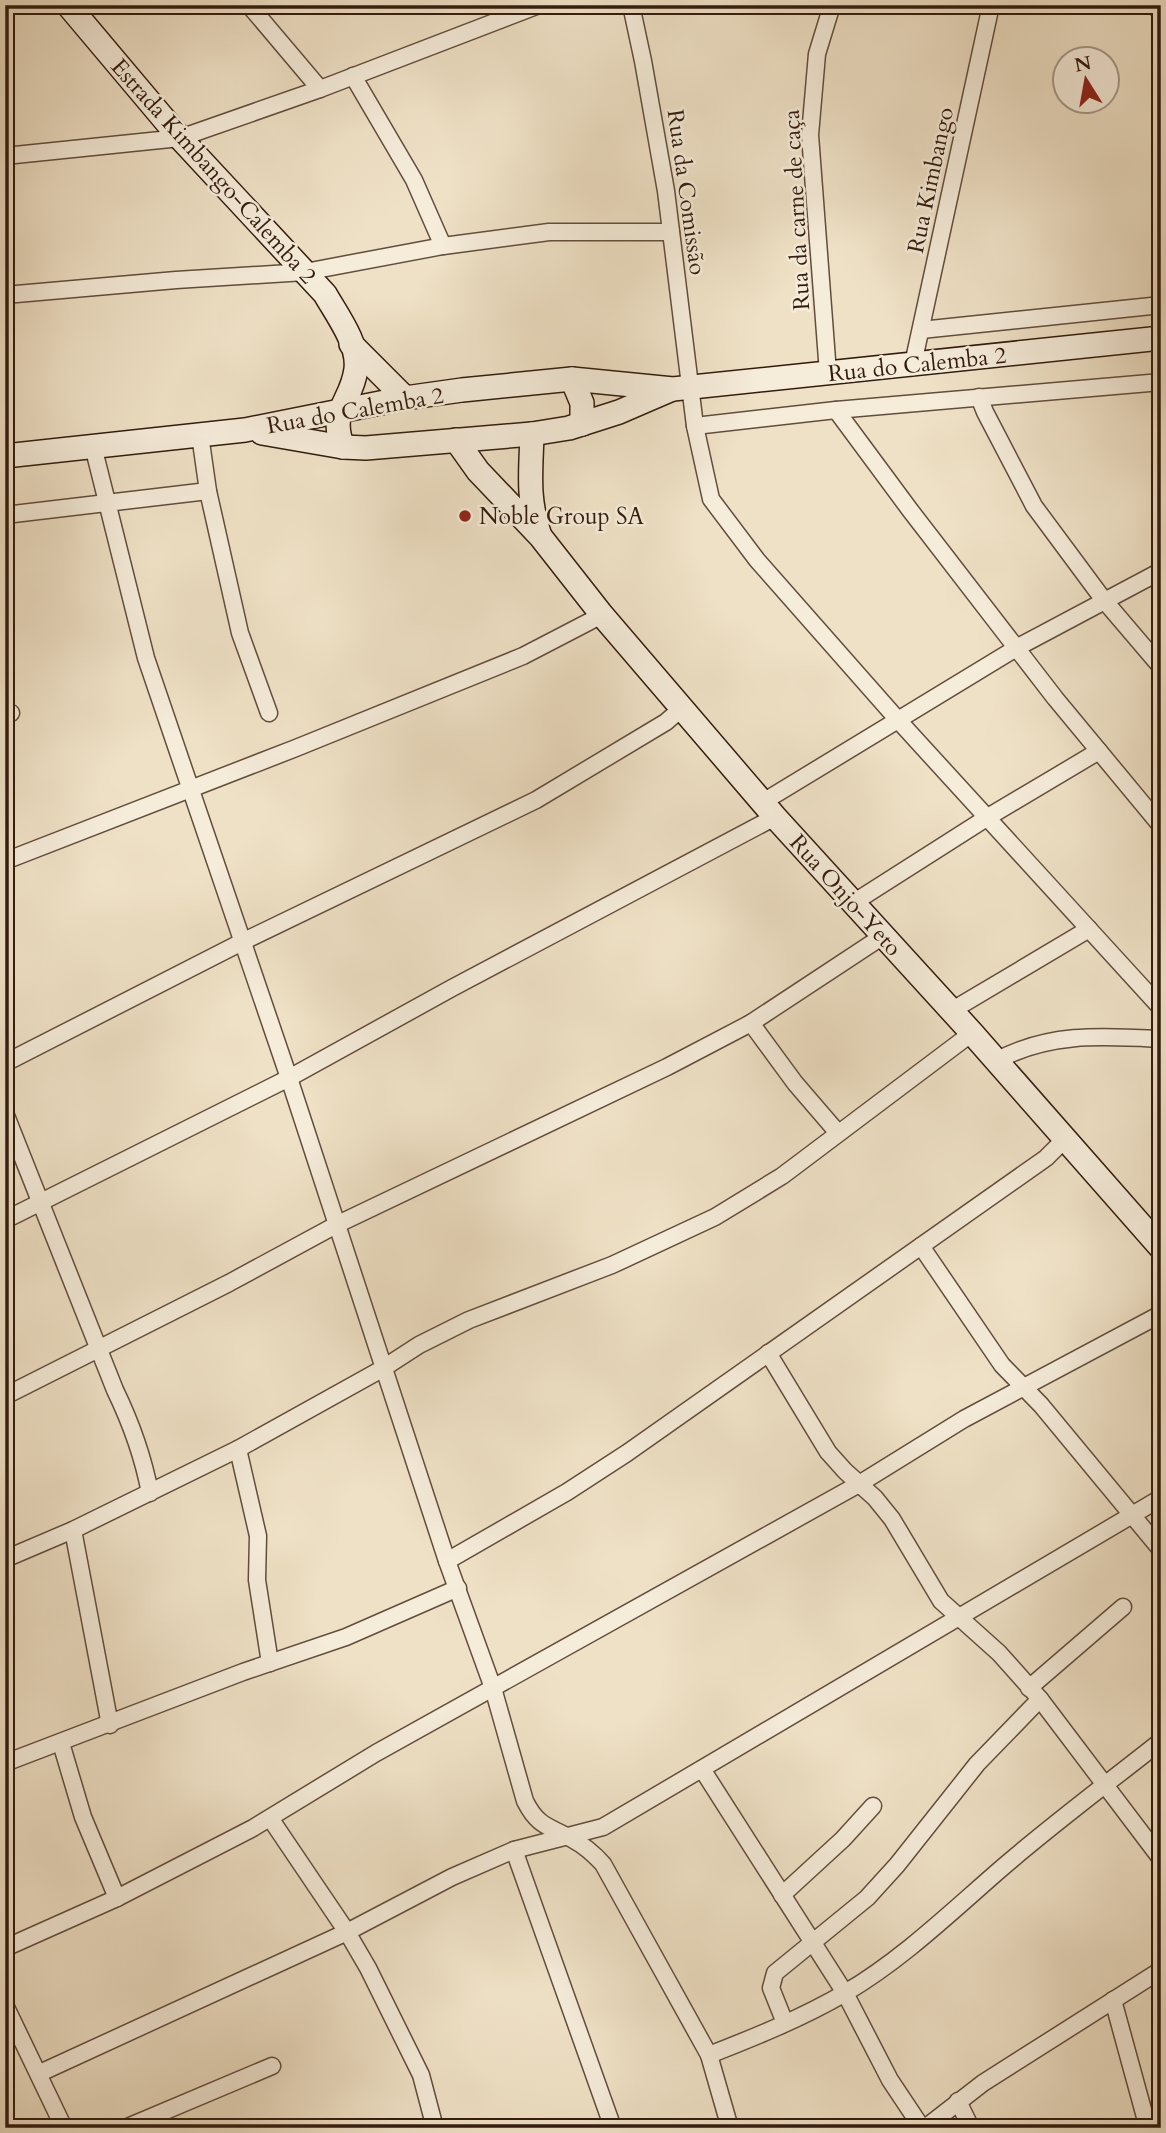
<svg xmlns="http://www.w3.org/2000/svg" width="1166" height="2133" font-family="Cardo,serif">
	<rect width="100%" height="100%" fill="#efe1c6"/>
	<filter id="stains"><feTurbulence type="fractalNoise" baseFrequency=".00286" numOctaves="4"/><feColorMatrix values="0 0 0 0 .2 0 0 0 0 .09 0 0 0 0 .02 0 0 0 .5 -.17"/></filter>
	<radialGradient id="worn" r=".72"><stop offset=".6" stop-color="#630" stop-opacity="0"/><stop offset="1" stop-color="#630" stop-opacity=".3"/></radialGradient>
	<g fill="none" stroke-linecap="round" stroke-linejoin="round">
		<g stroke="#624d3d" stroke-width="19">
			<g id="minor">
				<polyline points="249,5 320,89"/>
				<polyline points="631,5 643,61 666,191 695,426 711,499 757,560 898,720 1161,1008"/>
				<polyline points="1152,5 1161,11"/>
				<polyline points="353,76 414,180 443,246"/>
				<polyline points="5,156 180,138 320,89 539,5"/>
				<polyline points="5,295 176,280 305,272 443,246 549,232 671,232"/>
				<polyline points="921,330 1161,305"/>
				<polyline points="913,364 991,5"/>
				<polyline points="828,373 810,135 817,54 832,5"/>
				<polyline points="979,397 985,412 1034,506 1103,599 1161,667"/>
				<polyline points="836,410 910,510 1055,698 1161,826"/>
				<polyline points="695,426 836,410 1161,382"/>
				<polyline points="200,435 208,491 240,633 269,713"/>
				<path d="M93,446L146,658L289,1078L447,1561L493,1688L525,1801C538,1827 549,1826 572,1839C585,1846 594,1854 603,1864L709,2055L730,2128"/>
				<polyline points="5,515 208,491"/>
				<polyline points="5,712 11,713"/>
				<polyline points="763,802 1018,647 1161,571"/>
				<polyline points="5,861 296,748 523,656 602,615"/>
				<polyline points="853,903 988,817 1099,751"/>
				<polyline points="951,1011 1089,929"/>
				<polyline points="751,1023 795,1083 838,1133"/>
				<path d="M996,1061C1049,1032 1103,1036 1161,1039"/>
				<polyline points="5,1063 242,942 536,800 666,722 682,708"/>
				<path d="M5,1113L115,1390C131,1423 143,1456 150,1493"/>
				<polyline points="5,1220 289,1078 452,988 775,817"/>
				<polyline points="921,1246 1002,1365 1041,1405 1161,1550"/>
				<polyline points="768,1353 828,1452 845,1471 875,1498 892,1519 941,1601 999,1653 1040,1699 1161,1859"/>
				<polyline points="5,1396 229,1283 336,1225 667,1067 751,1023 883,936"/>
				<polyline points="238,1449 258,1536 257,1580 270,1663"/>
				<polyline points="73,1530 110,1725"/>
				<polyline points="5,1559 73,1530 238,1449 382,1369 419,1345 469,1320 612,1265 715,1217 782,1176 972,1033"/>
				<polyline points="447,1561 567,1492 627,1453 1046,1158 1065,1139"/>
				<polyline points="1029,1688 1123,1607"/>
				<polyline points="61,1743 83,1817 117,1898"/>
				<polyline points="5,1763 243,1672 346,1637 458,1588"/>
				<polyline points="702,1769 845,1993 890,2080 922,2128"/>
				<polyline points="270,1818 347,1932 368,1968 421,2075 435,2128"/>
				<polyline points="514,1850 613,2128"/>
				<polyline points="782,1895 843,1839 873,1806"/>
				<polyline points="5,1948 117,1898 253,1828 376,1753 859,1484 964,1419 1161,1314"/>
				<polyline points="1113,2000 1148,2128"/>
				<polyline points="5,2005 64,2128"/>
				<polyline points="785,2023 771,1988 775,1973 867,1898 897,1865 977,1764 1040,1699"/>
				<path d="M709,2055C755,2037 802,2018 845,1993C903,1959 952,1911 1003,1867C1054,1823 1108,1783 1161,1741"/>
				<polyline points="40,2073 347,1932 452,1877 514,1850 603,1827 1161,1498"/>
				<polyline points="958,2101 971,2128"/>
				<polyline points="125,2128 272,2066"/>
				<polyline points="925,2128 983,2083 1161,1970"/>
			</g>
		</g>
		<g stroke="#331c0f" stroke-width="26">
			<g id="secondary">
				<path d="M68,5L180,138L325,294C337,315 359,344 356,369C352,402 328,411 343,447"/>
				<polyline points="351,344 405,398"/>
				<polyline points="572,379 582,403 582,424"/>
				<polyline points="262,433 343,447 366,448 532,434 569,428 619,412 670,390"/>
				<path d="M532,434C531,470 527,497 539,533"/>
				<polyline points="456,440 478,471 540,536 602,615 775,817 972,1033 1161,1248"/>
				<polyline points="5,456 245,430 405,398 462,390 572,379 673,389 1161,338"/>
			</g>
		</g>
		<use href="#minor" stroke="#f5ecda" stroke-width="16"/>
		<use href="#secondary" stroke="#f5ecda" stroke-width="23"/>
	</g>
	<circle fill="#8f2418" stroke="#f5ecda" stroke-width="2.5" cx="465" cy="516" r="7"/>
	<g text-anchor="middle" stroke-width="5" stroke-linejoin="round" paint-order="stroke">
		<g font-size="23" fill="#331c0f" stroke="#f5ecda">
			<text transform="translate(214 171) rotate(48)" y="8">Estrada Kimbango-Calemba 2</text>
			<text transform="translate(930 180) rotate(-78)" y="8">Rua Kimbango</text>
			<text transform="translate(687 192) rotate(82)" y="8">Rua da Comissão</text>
			<text transform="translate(796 210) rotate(-93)" y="8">Rua da carne de caça</text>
			<text transform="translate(917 364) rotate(-6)" y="8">Rua do Calemba 2</text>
			<text transform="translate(355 410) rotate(-10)" y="8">Rua do Calemba 2</text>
			<text transform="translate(846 895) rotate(48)" y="8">Rua Onjo-Yeto</text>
		</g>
		<g font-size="23" fill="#331c0f" stroke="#f5ecda" text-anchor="start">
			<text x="479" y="524">Noble Group SA</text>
		</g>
	</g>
	<rect width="1166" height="2133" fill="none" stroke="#efe1c6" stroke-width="28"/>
	<rect x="7" y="7" width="1152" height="2119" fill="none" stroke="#331c0f" stroke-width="3.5"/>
	<rect x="14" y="14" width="1138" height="2105" fill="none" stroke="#331c0f" stroke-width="2"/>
	<g transform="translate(1086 80) rotate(349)"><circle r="33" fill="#f5ecda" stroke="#a79989" stroke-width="2"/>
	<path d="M0-5L12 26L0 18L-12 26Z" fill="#8f2418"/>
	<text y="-10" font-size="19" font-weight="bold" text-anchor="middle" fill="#331c0f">N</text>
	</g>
	<rect width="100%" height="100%" filter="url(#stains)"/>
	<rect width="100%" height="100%" fill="url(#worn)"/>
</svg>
